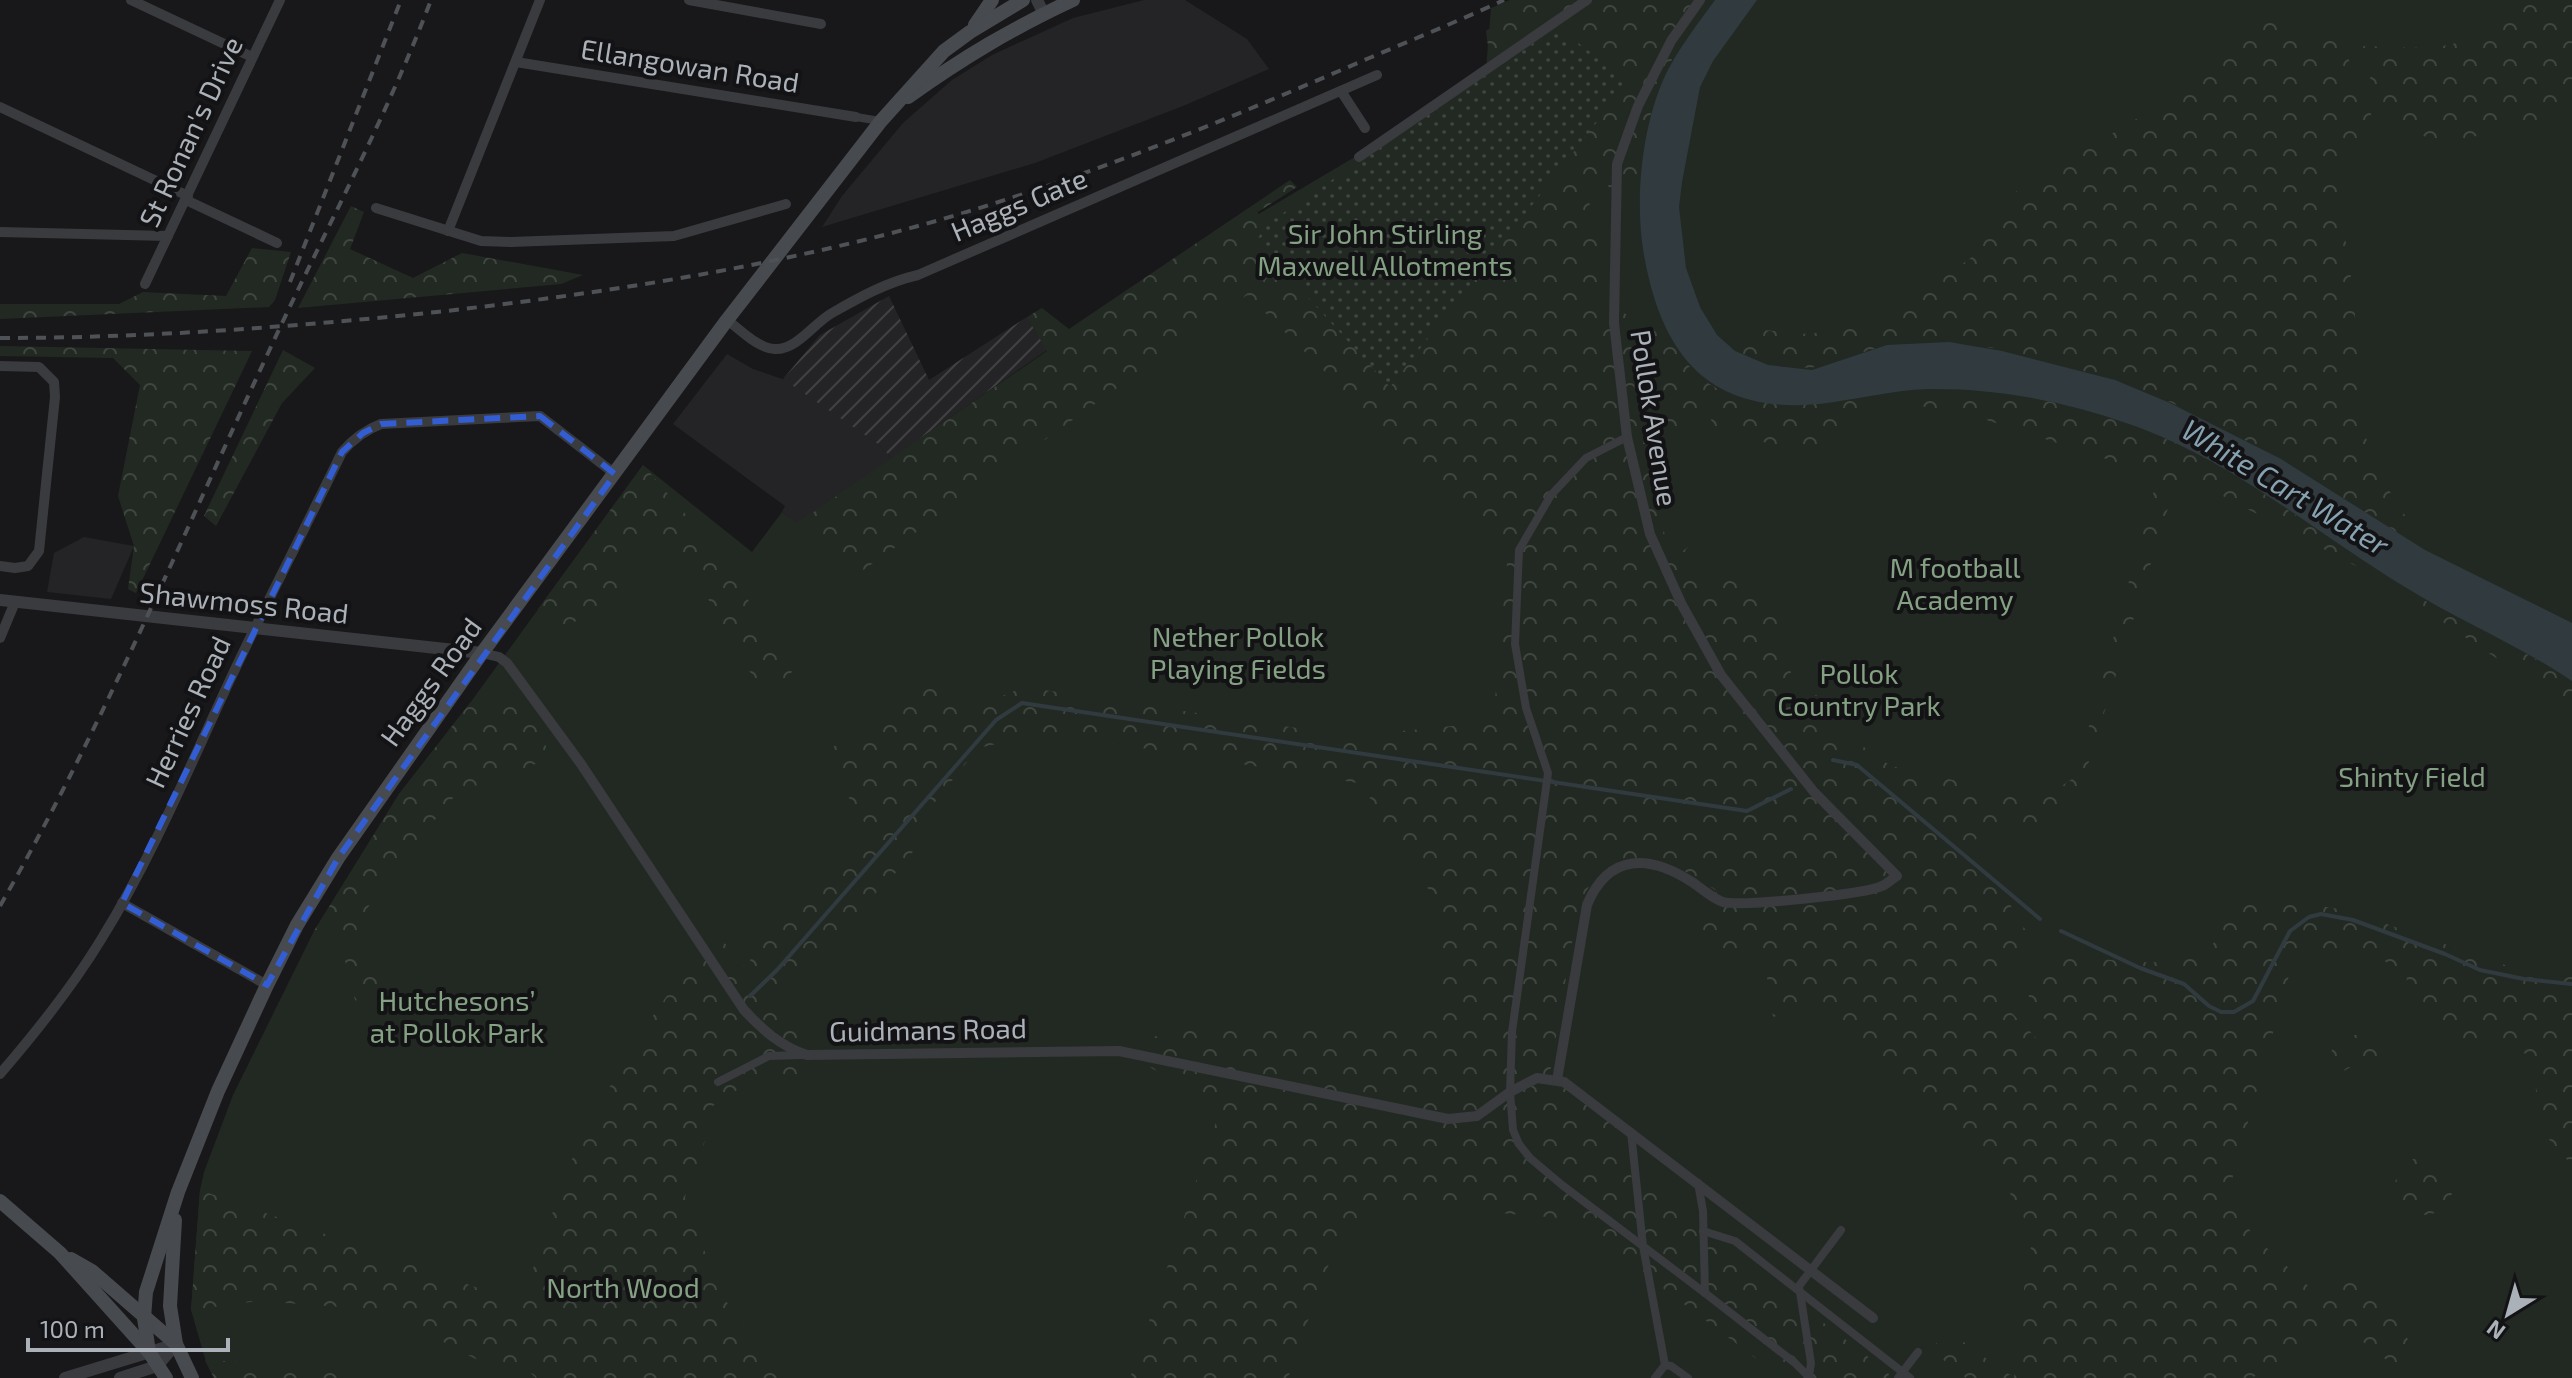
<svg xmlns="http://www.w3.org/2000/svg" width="2572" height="1378" font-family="'Exo 2',sans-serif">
	<defs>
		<pattern id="industrial-furrows" width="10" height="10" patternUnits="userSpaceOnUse" patternTransform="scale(2)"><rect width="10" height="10" fill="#242427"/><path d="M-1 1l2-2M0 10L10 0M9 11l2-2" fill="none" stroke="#414144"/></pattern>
		<pattern id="forest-crowns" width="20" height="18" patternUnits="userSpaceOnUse" patternTransform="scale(2)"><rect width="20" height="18" fill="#222922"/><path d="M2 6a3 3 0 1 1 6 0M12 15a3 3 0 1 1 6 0" fill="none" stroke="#3f4640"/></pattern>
		<pattern id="garden-dots" width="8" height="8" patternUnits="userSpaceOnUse" patternTransform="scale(2)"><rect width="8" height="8" fill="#222922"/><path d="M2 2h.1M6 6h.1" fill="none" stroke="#3f4640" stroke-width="1.8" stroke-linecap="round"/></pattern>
	</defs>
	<rect width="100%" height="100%" fill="#18181a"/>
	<g fill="#242427">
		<polygon points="1144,0 1185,0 1247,39 1269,69 1183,106 1035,163 822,227 842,196 903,123 952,80 992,55 1073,18"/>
		<polygon points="727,354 753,369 791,382 878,444 892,458 796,524 782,512 785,506 673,424"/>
		<polygon points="84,537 134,546 111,599 47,592 54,553"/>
	</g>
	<polygon fill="url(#industrial-furrows)" points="889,296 929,380 1027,317 1047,350 892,458 878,444 783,379 820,335"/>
	<polygon fill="#222922" points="1510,0 2572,0 2572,1378 214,1378 206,1362 191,1310 200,1190 204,1172 233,1095 314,931 399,794 470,703 643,465 752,552 782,512 796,523 1181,260 1385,139 1486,69 1491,8"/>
	<g fill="url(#forest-crowns)" fill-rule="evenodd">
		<path d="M1531,0H1713C1700,19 1685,37 1674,56C1650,96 1644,143 1639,188H1609L1608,185H1586L1584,194L1589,195L1590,210H1601L1602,299L1640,323L1664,326C1674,344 1683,362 1698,375C1749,421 1831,402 1890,393C1934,386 1992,391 2035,399C2103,410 2174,438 2232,474C2292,510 2348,554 2408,591C2462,623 2520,646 2572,682V709L2371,574L2179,473L2086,771L2056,826L2027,829L2003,819L1972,842L2034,944L2018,973L1972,972L2044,1046H2051L2062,1039C2050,1016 2013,1006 2036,975L2051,969L2061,955C2105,957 2188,978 2218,938C2225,929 2226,913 2229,902L2254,904L2283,900L2346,910L2511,967L2572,974V1165L2538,1127L2534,1055L2459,1042L2405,989L2408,972L2362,951L2295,954L2226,1201L2257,1239L2315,1292L2329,1290L2357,1272L2368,1277L2371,1298L2377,1304L2398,1303L2406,1311L2404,1324L2412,1357L2402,1372L2340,1324L2252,1378H1966L1932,1351V1347L1950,1332L2002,1370L2014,1377L2026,1271L2032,1242L2021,1210L2014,1202L2006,1184L1987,1153L1813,1005L1773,1017L1771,1004L1773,994L1761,962L1717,947L1695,931L1693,917L1702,911L1717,891L1683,870L1650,857L1633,858L1603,870L1595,878L1585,893L1576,919L1550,1072L1552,1086L1563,1087L1620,1126L1608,1145L1631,1161V1176L1888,1372L1890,1378H1782L1571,1219L1406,1205L1366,1215L1342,1237L1323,1277L1288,1378H1130L1220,1110L1132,1056L1133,1042L1176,1031L1438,1020L1445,914L1409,860L1391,846L1364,784L1049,733L978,748L923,817L911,857L783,988L749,972L810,1037L797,1074L746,1084L713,1106L707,1135L685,1197L719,1291L745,1328L797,1378H536L522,1365L510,1378H504L487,1365L383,1310L257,1301L191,1310L200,1190L521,1303L570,1163L628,1052L713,929L747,970L757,940L869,830L822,754L934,682L968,710L1024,687L1350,736L1493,722L1508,552L1247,295L862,571L795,525L1047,351L1027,317L1042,308L1069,329L1290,180L1297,187L1258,212V247L1391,379L1629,80L1553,24L1492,76L1486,31ZM1908,399L1916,406L1956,410L2158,476L2075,777L2048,795L2025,801L1962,782L1891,766L1841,731L1830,694L1797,697L1771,593L1685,567L1688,547L1661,567L1651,549L1667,541C1646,477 1645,471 1690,418H1710L1717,430L1767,443L1811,448L1872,416L1875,401Z"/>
		<path d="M2495,0H2572V106L2519,127L2453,141L2392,131L2357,46C2391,46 2431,52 2463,41C2479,36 2492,25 2505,15Z"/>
		<polygon points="2264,16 2285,26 2342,43 2379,134 2347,150 2335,169 2354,298 2359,384 2364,429 2373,465 2413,528 2406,538 2282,459 2170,402 2115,379 1993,348 1949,342 1887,345 1811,368 1768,364 1744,355 1731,346 1745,331 1752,329 1809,334 1861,326 1882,320 1900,309 1979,252 2007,197 2161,104"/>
		<polygon points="351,206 364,212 350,249 413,278 462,253 583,275 561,284 298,308"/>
		<polygon points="252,248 291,252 275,300 269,307 0,319 0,304 119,304 143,292 226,296"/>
		<polygon points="0,346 252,351 136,593 128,589 134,546 118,496 140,385 113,358 0,356"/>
		<polygon points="283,350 315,368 282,403 216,526 204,516"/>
		<polygon points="643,465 715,548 752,606 757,624 798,655 786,687 757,684 688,564 632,532 615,557 626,584 565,629 538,609"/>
		<path d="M514,699L537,729L552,758L458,792L378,888L352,939L350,950C373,967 382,970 381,1001L366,1005L355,1000L341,945L314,931L399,794L470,703L493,718Z"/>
		<path d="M2351,1035H2369L2386,1039L2394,1058L2377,1077C2364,1078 2362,1075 2356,1064L2342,1072L2331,1067L2328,1056L2336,1044Z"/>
		<circle cx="2424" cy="1186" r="29"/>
		<polygon points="205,1360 311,1366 348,1378 214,1378"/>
	</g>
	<polygon fill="url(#garden-dots)" points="1557,27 1629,81 1390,387 1256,241 1267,224"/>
	<path fill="#313a3f" d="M1715,0H1757L1713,61L1700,87L1682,182L1679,207L1686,268L1700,307L1717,335L1735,351L1768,365L1812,370L1887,345L1949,342L2002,351L2115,380L2170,403L2281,459L2425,550L2572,623V681C2519,645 2459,621 2405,587C2314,532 2231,459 2129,424C2064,401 1996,388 1928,389C1891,390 1856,400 1819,404C1710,414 1662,357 1644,255C1634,200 1642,119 1669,68C1682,44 1699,22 1715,0Z"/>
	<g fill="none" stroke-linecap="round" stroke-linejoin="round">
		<g stroke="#313a3f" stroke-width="4">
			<polyline points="1833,760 1857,765 2040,919"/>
			<polyline points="2061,931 2140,968 2184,984 2209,1006 2221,1012 2234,1012 2253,1001 2290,931 2309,917 2321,914 2353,920 2445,954 2480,970 2524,979 2572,984"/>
			<polyline points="750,996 777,970 996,720 1022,703 1747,811 1791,789"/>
		</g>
		<g stroke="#393b3e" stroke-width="8">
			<polyline points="856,117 880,121"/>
			<polyline points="1627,437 1586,458 1551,495 1519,550 1515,644 1526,708 1548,773 1512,1032 1510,1092 1513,1130 1519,1144 1530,1158 1562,1185 1705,1293 1795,1363 1810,1378"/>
			<polyline points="718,1082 769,1056 802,1055"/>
			<polyline points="1631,1132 1643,1246 1665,1365 1655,1378"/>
			<polyline points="1698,1183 1703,1211 1705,1293"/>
			<polyline points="1703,1231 1735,1241 1910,1378"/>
			<polyline points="1665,1365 1671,1366 1688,1378"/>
			<polyline points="1809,1376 1811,1363 1799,1286 1841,1230"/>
			<polyline points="1898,1378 1918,1352"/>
		</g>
		<g stroke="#393b3e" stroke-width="10">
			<polyline points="131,0 252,57"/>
			<polyline points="689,0 821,24"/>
			<polyline points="516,62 856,117"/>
			<polyline points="1341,91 1365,128"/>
			<polyline points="0,107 188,196"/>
			<polyline points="1359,157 1587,0"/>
			<polyline points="186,200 277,243"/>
			<polyline points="376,208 481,241 511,242 674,236 786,204"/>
			<polyline points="448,231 540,0"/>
			<polyline points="0,232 168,236"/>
			<polyline points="145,284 280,0"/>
			<path d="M727,320C741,330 757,348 775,349C797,350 814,323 832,313C860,297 887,282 918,275L1377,75"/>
			<polyline points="0,366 39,367 54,382 55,397 39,551 28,566 15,568 0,566"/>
			<polyline points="0,638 15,602"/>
			<path d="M482,653L499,657L507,663L581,764L744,1010C763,1030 780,1046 807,1055L1119,1051L1448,1119L1477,1116L1510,1092L1537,1078L1564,1082L1873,1318"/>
			<polyline points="122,903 267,985"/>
			<path d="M0,1074C37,1031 73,986 102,938C152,857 189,768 229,682C265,605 305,529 342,452C353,439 365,430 381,424L540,416L615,474"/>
			<path d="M1557,1080L1587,905C1609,852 1650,855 1692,882C1701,888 1713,899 1723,902C1741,907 1865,894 1882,886C1887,884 1892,879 1897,876L1814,792L1721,675L1682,605L1650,534L1627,437L1614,323L1617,164L1638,106L1671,41L1700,0"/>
		</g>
		<g stroke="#393b3e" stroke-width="12">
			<polyline points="1037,0 1043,12"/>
			<polyline points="0,600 482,653"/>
			<polyline points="65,1378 176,1344"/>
			<polyline points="120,1378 157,1366 174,1346"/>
		</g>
		<g stroke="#474a4e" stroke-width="14">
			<polyline points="975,25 992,0"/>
			<path d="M908,97C964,57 1011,29 1073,0"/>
			<polyline points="0,1201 60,1253 149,1352 166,1378"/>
			<polyline points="175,1220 170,1306 176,1344 192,1378"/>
			<polyline points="71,1259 92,1271 176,1344"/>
			<polyline points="149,1352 144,1318 146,1292 178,1192 218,1091 267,985 297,925 338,858 482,653 727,320 881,121 944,51 970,32 1023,0"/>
		</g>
		<g stroke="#4e5155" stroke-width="4" stroke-dasharray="10 8" stroke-linecap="butt">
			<polyline points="290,282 401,0"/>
			<path d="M0,338C146,338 292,327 437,312C606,293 773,267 936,221C1075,181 1207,128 1339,71C1394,47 1450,25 1504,0"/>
			<path d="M0,906C102,728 182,537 269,351C323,234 385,121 431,0"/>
		</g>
	</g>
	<path fill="none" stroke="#325dd3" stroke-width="6" stroke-dasharray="16 10" stroke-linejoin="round" d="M540,416L615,474L338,858L267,985L122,903L342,452L363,433L381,424Z"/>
	<g text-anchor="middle" stroke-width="8" stroke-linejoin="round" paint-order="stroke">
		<g font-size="28" fill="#abb1b8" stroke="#131315">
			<text transform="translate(690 66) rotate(9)" y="10">Ellangowan Road</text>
			<text transform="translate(191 132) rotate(-65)" y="10">St Ronan's Drive</text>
			<text transform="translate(1019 205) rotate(-23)" y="10">Haggs Gate</text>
			<text transform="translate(1654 418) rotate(81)" y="10">Pollok Avenue</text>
			<text transform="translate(244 603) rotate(6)" y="10">Shawmoss Road</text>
			<text transform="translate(431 682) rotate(-54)" y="10">Haggs Road</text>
			<text transform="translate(188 712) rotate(-65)" y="10">Herries Road</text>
			<text transform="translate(928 1030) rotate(-1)" y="10">Guidmans Road</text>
		</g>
		<g font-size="28" fill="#85a184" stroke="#131315">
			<text x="1385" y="244">Sir John Stirling<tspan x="1385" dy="32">Maxwell Allotments</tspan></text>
			<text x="1955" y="578">M football<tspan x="1955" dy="32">Academy</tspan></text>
			<text x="1238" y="647">Nether Pollok<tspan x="1238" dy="32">Playing Fields</tspan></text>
			<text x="1859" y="684">Pollok<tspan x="1859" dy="32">Country Park</tspan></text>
			<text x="2412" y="787">Shinty Field</text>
			<text x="457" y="1011">Hutchesons’<tspan x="457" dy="32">at Pollok Park</tspan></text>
			<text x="623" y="1298">North Wood</text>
		</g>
		<g font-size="30" font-style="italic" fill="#86a1b0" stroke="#131315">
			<text transform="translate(2285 488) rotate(31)" y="10">White Cart Water</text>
		</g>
	</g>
	<g transform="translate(2508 1314) rotate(217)" stroke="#131315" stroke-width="6" paint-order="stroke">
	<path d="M0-6L14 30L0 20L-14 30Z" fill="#abb1b8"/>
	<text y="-12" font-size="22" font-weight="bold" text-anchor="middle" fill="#abb1b8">N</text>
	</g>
	<path d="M28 1338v12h200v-12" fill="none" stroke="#abb1b8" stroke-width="4"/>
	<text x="40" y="1338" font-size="24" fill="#abb1b8" stroke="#131315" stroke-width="6" paint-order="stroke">100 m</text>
</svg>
